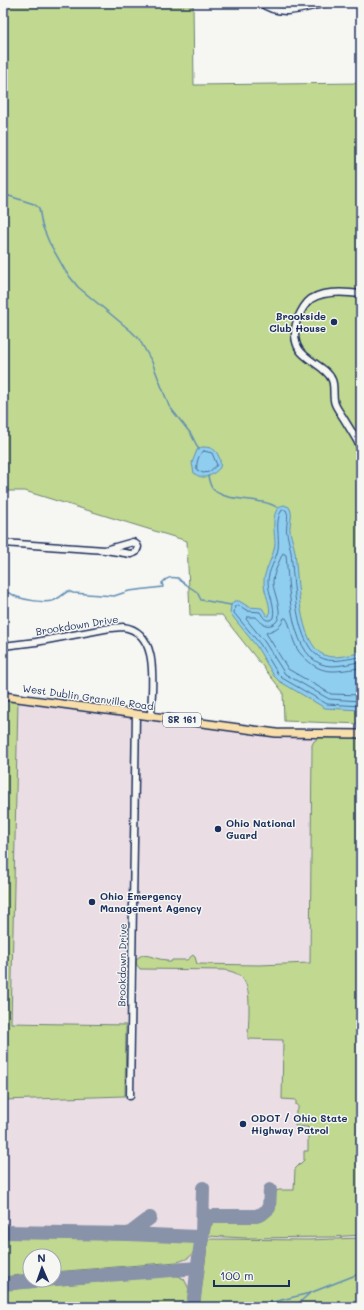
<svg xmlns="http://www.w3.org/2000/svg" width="364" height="1310" font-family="Mali,sans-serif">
	<rect width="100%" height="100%" fill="#f6f6f2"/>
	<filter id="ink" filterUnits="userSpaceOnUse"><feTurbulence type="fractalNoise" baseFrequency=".025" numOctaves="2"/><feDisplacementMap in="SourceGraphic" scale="8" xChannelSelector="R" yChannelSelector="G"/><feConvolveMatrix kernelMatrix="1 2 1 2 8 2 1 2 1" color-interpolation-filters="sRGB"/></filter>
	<g filter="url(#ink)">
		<path fill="#ebdde4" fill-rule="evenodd" d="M18,701L320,737L311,750L312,837L310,963L259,965L136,963V1008L138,963L304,968L361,1101V1307H3V1100L134,1096L136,1026L11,1023ZM30,1256H54V1280H30Z"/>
		<g fill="#c0d88f" stroke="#6e8476">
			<polygon points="3,3 193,3 194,85 361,83 361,724 284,721 283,692 222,615 190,615 187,541 25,491 3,491"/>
			<polygon points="3,699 18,701 11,1023 126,1025 125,1096 3,1100"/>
			<path d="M361,736V1235L332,1237L246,1238L208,1236L210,1227L215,1221C230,1219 262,1227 271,1212C275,1206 274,1198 276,1191L279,1190H294L295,1169L304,1160V1151H308V1127L295,1126L296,1111L298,1110V1105H296V1100L282,1099L283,1040L248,1039C248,1030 249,1020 249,1010C249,989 248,973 224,970L140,969L136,964V959L142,955C151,955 158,960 167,960V962H171L172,960H187L193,955L195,957L197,964L259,965L310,963L312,745L314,741L320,737Z"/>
			<path d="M3,1232L190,1238L196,1241C194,1256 191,1258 177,1262L54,1272V1256H30V1274L3,1277Z"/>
			<polygon points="361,1238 361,1307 199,1307 208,1240 209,1239 308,1240"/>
			<polygon points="175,1275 184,1279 189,1289 187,1307 3,1307 3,1290"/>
		</g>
		<g fill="#8fceef" stroke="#618eb5">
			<path d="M202,447C213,447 217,450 220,460C220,463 221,464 220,467C219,470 216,471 214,473C207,478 201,479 194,473L192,463L197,450Z"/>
			<path d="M284,505L289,507C294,515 289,523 290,531C291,538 294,545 295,552C298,577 298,644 324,655C335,660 350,654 361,653V710L325,708L279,681L274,676L257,647L230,613L231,605L234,601H239L249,607L262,608L267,616H269C272,605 264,594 264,583C263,572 274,557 275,544C275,533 269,508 284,505Z"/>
		</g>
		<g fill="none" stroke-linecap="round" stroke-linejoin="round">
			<g stroke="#496f98" stroke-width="1">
				<path d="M204,451L212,453L217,465L209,472L203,473L197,470C196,464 198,454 204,451Z"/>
				<path d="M361,657C349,658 336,663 324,659C294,650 294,578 291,552C290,546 288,540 287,534C285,526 290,517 286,510H282C274,521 280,537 278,549C276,560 268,571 268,581C268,594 276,605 273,618L270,620C264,621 263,616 260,612L248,611L238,605L235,606L234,613L260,644L278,674L282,678L327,704L361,706"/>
				<path d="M361,662C348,663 334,669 321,664C289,651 289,584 286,555L283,553C280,559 272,577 273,583C273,593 288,620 271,625C264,627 260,621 256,617H247L246,619L264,641L285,674L329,699L361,701"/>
				<path d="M361,668C339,670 324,677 306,659C301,655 297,650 295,644C291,636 291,625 286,618H284C281,628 275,629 266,633L288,669L331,694L361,695"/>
			</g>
			<g stroke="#618eb5" stroke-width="1.5">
				<polyline points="3,194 34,204 39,208 42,225 49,242 66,272 78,287 131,331 139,339 152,362 169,406 191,434 199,450"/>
				<path d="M208,476C209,481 210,487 214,490C228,503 260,496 278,508"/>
				<path d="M3,592C9,591 12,595 17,597C26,600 43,603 52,601C59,599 63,594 68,591L73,593L114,596L129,591L163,587L162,583C167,577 171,577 178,578L181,581L197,592L201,600L231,605"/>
				<polyline points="253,1307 310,1293 361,1273"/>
				<polyline points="294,1307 309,1294"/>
			</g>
			<g stroke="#8892a8" stroke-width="14">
				<polyline points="3,1232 129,1234 197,1237 202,1239 203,1188"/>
				<polyline points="129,1234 150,1218"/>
				<polyline points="54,1279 198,1268"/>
				<polyline points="3,1284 44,1280"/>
				<path d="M193,1307C195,1293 201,1226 207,1219C208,1217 210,1217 212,1216H256L262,1214L269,1208L270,1190"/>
			</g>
			<g stroke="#1b2f5e" stroke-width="9">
				<g id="minor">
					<path d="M261,3C280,18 304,8 325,3"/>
					<path d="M361,294C346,292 324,290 311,299C304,304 300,313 297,320C294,329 294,341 299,349C306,361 327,367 332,380C335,387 332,396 335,404C337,409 341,414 344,419C350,429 356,438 361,448"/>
					<polyline points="3,543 105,550 131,554 136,552 138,547 137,545 133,542 105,550"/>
					<path d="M3,646L36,642L110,628C114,628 119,627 123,627C162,632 151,689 151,716"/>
					<polyline points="130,1096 136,714"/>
				</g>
			</g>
			<g stroke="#1b2f5e" stroke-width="10">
				<polyline id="major" points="3,696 276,733 361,734"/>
			</g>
			<use href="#minor" stroke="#f6f6f2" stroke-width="6"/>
			<use href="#major" stroke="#f8deab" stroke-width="7"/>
		</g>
	</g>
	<g fill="#1b2f5e" stroke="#f6f6f2" stroke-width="1.5">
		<circle cx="334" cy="322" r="4"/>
		<circle cx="218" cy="829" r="4"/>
		<circle cx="92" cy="902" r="4"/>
		<circle cx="243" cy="1124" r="4"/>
	</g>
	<g text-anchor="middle" stroke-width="3" stroke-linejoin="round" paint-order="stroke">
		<rect fill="#f6f6f2" stroke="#5d6b8a" stroke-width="1" x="163" y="713" width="38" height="14" rx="3"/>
		<g font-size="9" font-weight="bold" fill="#1b2f5e">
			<text x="182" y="723">SR 161</text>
		</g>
		<g font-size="10" font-weight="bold" fill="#1b2f5e" stroke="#f6f6f2" text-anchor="start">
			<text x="326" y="320" text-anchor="end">Brookside<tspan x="326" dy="12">Club House</tspan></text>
			<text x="226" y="827">Ohio National<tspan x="226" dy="12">Guard</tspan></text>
			<text x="100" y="900">Ohio Emergency<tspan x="100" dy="12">Management Agency</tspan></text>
			<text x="251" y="1122">ODOT / Ohio State<tspan x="251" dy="12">Highway Patrol</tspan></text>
		</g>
		<g font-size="10" fill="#1b2f5e" stroke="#f6f6f2">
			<text transform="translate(77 625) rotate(-9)" y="4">Brookdown Drive</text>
			<text transform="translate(88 697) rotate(8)" y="4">West Dublin Granville Road</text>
			<text transform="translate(122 965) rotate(-89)" y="4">Brookdown Drive</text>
		</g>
	</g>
	<rect width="364" height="1310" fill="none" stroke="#f6f6f2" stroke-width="16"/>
	<rect x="8" y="8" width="348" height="1294" fill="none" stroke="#1b2f5e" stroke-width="1.5" filter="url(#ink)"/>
	<g transform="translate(42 1268) rotate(358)"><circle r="19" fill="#f6f6f2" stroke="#9ea6b7"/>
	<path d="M0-3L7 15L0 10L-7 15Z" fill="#1b2f5e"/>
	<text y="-6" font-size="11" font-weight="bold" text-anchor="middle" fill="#1b2f5e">N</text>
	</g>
	<path d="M214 1280v6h75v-6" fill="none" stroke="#1b2f5e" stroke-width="2"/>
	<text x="220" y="1280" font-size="12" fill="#1b2f5e" stroke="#f6f6f2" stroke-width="3" paint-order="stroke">100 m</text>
</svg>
